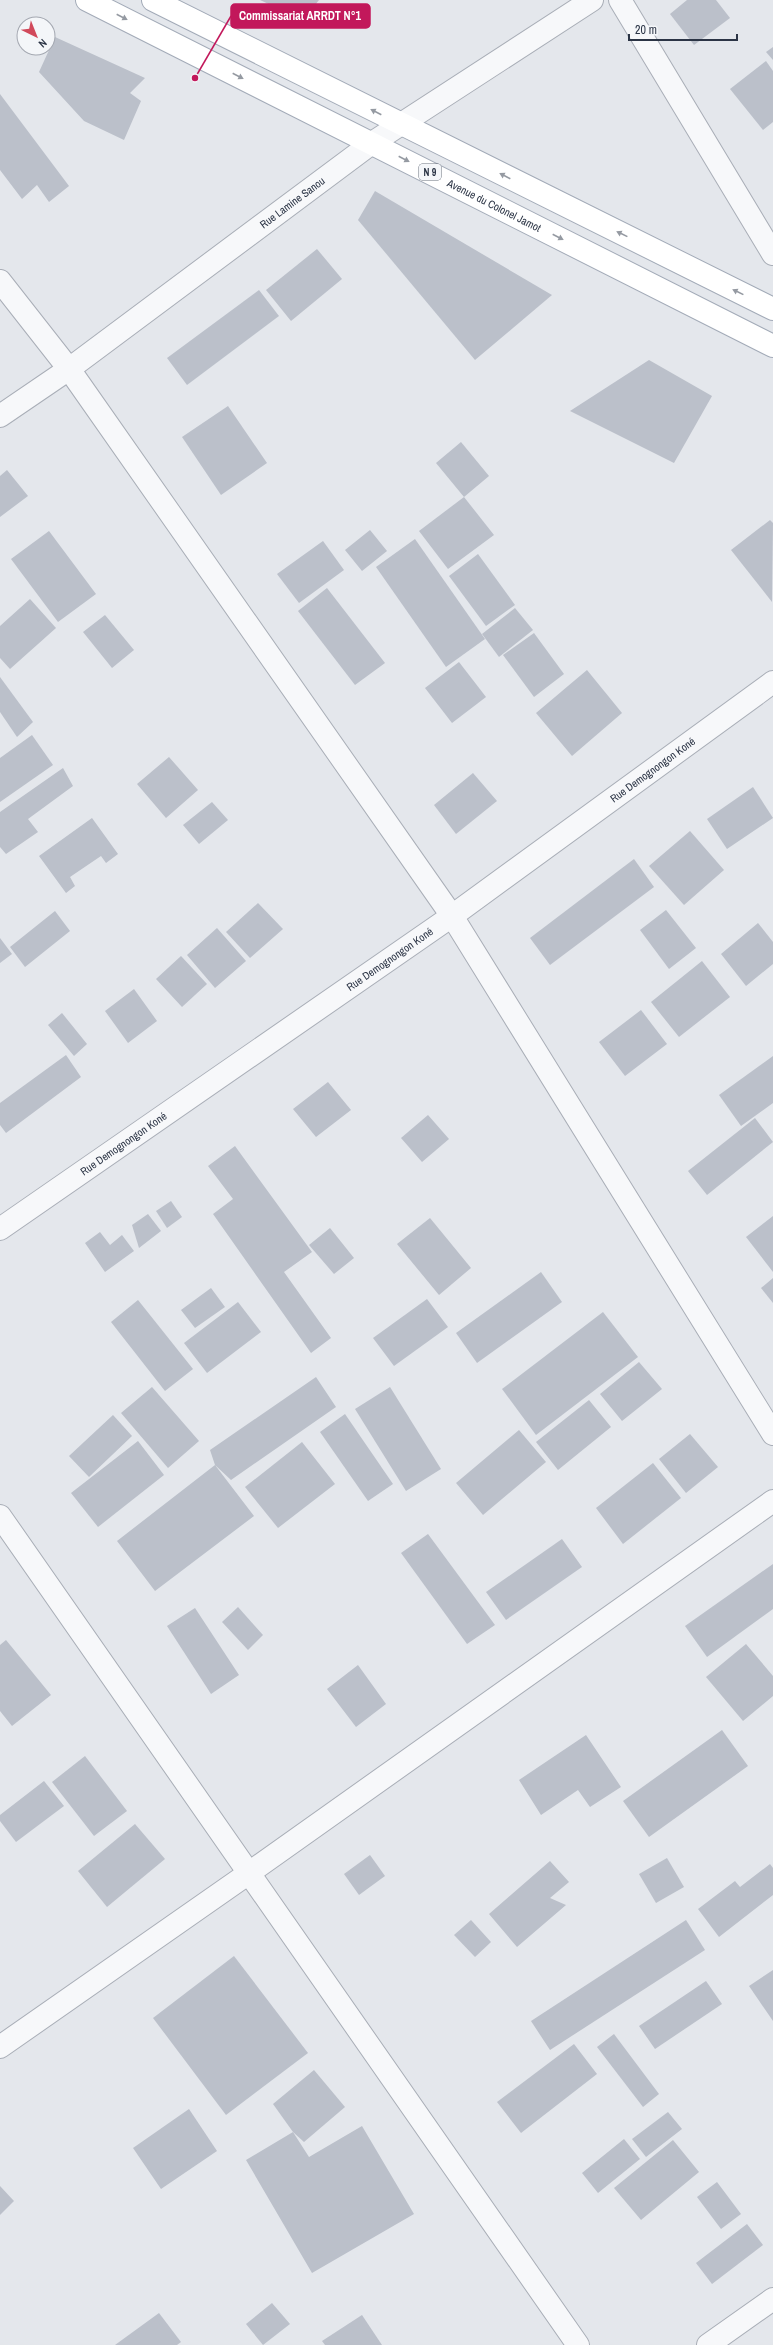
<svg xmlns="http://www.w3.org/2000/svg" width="773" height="2345" font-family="'Archivo Narrow',sans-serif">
	<rect width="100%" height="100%" fill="#e4e7ec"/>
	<g fill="#bbc0ca">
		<polygon points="260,0 319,0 303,20"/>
		<polygon points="687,0 716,0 730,18 694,45 670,14"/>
		<polygon points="55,37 145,78 130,93 141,101 124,140 84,121 39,72"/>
		<polygon points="773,47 773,60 766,52"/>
		<polygon points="766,61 773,71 773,122 763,130 730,89"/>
		<polygon points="0,94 69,186 49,202 37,185 22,199 0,170"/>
		<polygon points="375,191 552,295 475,360 358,220"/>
		<polygon points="317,249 342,279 291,321 266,290"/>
		<polygon points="259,290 279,316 187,385 167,358"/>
		<polygon points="649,360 712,396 674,463 570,411"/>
		<polygon points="228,406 267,463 221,495 182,437"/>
		<polygon points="461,442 489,476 464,497 436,463"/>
		<polygon points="7,470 28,496 0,517 0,476"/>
		<polygon points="464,497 494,535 448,569 419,531"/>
		<polygon points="770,520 773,523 772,602 731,550"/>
		<polygon points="370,530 387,551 362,571 345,550"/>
		<polygon points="49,531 96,594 58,622 11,559"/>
		<polygon points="415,539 485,639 446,667 376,567"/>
		<polygon points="323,541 344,570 299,603 277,574"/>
		<polygon points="478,554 515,605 486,626 449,576"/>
		<polygon points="327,588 385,663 355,685 298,611"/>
		<polygon points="30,599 56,628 10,669 0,658 0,626"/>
		<polygon points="515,608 533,630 499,657 482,634"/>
		<polygon points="105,615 134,650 112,668 83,632"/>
		<polygon points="534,633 564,674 534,697 503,655"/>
		<polygon points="459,662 486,697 452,723 425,688"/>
		<polygon points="587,670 622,713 572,756 536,713"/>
		<polygon points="0,677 33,722 17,737 0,712"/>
		<polygon points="32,735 53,765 0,802 0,758"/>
		<polygon points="169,757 198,790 166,818 137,784"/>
		<polygon points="63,768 73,786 28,819 38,832 6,854 0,847 0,812"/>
		<polygon points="473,773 497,801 456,834 434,805"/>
		<polygon points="753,787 773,818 727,849 707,819"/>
		<polygon points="212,802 228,820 199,844 183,825"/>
		<polygon points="92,818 118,854 106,863 101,856 70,877 75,886 66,893 39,856"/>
		<polygon points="690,831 724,870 684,905 649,866"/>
		<polygon points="634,859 654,887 550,965 530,938"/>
		<polygon points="258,903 283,929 250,958 226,932"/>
		<polygon points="666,910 696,948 669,969 640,930"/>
		<polygon points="55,911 70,931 25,967 10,947"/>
		<polygon points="758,923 773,942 773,964 746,986 721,954"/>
		<polygon points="217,928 246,961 215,988 187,955"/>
		<polygon points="0,938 12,954 0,963"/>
		<polygon points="181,956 207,984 182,1007 156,979"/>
		<polygon points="702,961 730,997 679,1037 651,1002"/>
		<polygon points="134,989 157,1021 128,1043 105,1011"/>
		<polygon points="641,1010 667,1044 625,1076 599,1042"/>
		<polygon points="62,1013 87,1044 74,1056 48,1025"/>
		<polygon points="66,1055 81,1077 6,1133 0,1125 0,1103"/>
		<polygon points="773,1056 773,1103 741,1126 719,1095"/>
		<polygon points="328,1082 351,1110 316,1137 293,1109"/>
		<polygon points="428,1115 449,1139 422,1162 401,1138"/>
		<polygon points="755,1118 773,1142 707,1195 688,1171"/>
		<polygon points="235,1146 312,1252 284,1272 331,1338 311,1353 213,1214 233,1199 208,1166"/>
		<polygon points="171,1201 182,1217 167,1228 156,1211"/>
		<polygon points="148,1214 161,1231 139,1248 132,1225"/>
		<polygon points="773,1216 773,1272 746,1237"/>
		<polygon points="430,1218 471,1268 439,1295 397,1244"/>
		<polygon points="330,1228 354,1258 334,1274 309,1245"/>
		<polygon points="100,1232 110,1245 122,1235 134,1251 105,1272 85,1243"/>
		<polygon points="541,1272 562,1302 477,1363 456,1333"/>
		<polygon points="773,1278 773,1303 761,1288"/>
		<polygon points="211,1288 225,1307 195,1328 181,1310"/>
		<polygon points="427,1299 448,1327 394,1366 373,1338"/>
		<polygon points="138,1300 193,1369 165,1391 111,1322"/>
		<polygon points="238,1302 261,1332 207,1373 184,1343"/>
		<polygon points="603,1312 638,1357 536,1435 502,1389"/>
		<polygon points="639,1362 662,1389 622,1421 600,1394"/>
		<polygon points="316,1377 336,1407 231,1480 215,1465 254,1516 155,1591 117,1541 215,1465 210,1450"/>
		<polygon points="152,1387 199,1441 168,1468 121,1413"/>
		<polygon points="390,1387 441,1469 406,1491 355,1409"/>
		<polygon points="589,1400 611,1427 558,1470 536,1442"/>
		<polygon points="345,1414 393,1484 368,1501 320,1432"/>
		<polygon points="113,1415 132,1436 89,1477 69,1456"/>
		<polygon points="519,1430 546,1462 483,1515 456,1483"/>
		<polygon points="690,1434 718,1467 686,1493 659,1459"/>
		<polygon points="138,1441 164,1475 98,1527 71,1493"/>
		<polygon points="302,1442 335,1484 278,1528 245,1487"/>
		<polygon points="653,1463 681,1498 623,1544 596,1508"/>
		<polygon points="428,1534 495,1625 467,1644 401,1553"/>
		<polygon points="562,1539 582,1567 506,1620 486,1592"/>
		<polygon points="773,1564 773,1609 707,1657 685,1626"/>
		<polygon points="238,1607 263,1635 248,1650 222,1622"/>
		<polygon points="195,1608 239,1675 211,1694 167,1626"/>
		<polygon points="6,1640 51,1695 12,1726 0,1711 0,1645"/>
		<polygon points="746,1644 773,1676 773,1696 743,1721 706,1677"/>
		<polygon points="358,1665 386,1704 356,1727 327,1689"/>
		<polygon points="722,1730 748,1766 649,1837 623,1801"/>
		<polygon points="586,1735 621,1787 590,1807 578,1790 541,1815 519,1780"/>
		<polygon points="85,1756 127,1811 94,1836 52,1782"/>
		<polygon points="44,1781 64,1806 16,1842 0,1821 0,1815"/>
		<polygon points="135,1824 165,1859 107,1907 78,1871"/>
		<polygon points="370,1855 385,1876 359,1895 344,1874"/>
		<polygon points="667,1858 684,1887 656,1903 639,1874"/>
		<polygon points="550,1861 569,1882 550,1898 566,1905 517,1947 489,1914"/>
		<polygon points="770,1864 773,1868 773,1895 719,1937 698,1909 735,1881 740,1887"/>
		<polygon points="471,1920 491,1942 475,1957 454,1935"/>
		<polygon points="686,1920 705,1950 550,2050 531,2021"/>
		<polygon points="234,1956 308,2053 226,2115 153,2018"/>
		<polygon points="773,1970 773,2021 749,1986"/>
		<polygon points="706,1981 722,2004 655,2049 639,2026"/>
		<polygon points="614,2034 659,2094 643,2107 597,2047"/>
		<polygon points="574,2044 597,2074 521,2133 497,2102"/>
		<polygon points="314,2070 345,2107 304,2142 293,2132 273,2104"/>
		<polygon points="189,2109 217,2151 161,2189 133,2148"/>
		<polygon points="668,2112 682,2129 646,2157 632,2139"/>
		<polygon points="362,2126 414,2214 312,2273 246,2160 293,2132 309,2157"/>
		<polygon points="624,2139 640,2159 598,2193 582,2173"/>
		<polygon points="673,2140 699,2172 641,2220 614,2188"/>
		<polygon points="717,2182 741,2214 721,2229 697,2197"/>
		<polygon points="0,2186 14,2201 0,2215"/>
		<polygon points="747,2224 763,2245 712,2284 696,2263"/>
		<polygon points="272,2303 290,2324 263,2345 246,2324"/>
		<polygon points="159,2313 181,2342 177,2345 115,2345"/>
		<polygon points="362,2315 382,2345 325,2345 322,2341"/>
	</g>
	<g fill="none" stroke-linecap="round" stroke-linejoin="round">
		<g stroke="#a9aeb7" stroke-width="24">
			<g id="street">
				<polyline points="620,0 773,254"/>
				<polyline points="0,281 69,369 452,916 773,1434"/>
				<path id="s1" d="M0,416L69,369L372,143L592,0"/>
				<path id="s2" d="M0,1229L452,916L773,682"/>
				<polyline points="0,1516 578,2345"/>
				<polyline points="0,2047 249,1873 773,1501"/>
				<polyline points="708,2345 773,2299"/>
			</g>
		</g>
		<g stroke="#a3abb8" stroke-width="24">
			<g id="primary">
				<path id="s3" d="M87,0L773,346"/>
				<polyline points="153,0 773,309"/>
			</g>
		</g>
		<use href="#street" stroke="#f7f8fa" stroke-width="22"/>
		<use href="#primary" stroke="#fff" stroke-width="22"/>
	</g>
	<defs><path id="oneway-solid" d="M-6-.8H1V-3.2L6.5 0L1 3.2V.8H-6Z"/></defs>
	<g fill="#959aa2">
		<use href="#oneway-solid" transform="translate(122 17) rotate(27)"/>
		<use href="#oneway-solid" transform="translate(238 76) rotate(27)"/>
		<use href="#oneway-solid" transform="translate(376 112) rotate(-153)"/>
		<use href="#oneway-solid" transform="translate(404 159) rotate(27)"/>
		<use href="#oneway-solid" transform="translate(505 176) rotate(-153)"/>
		<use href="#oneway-solid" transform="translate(622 234) rotate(-154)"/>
		<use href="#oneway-solid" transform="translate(558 237) rotate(27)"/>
		<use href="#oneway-solid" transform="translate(738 292) rotate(-154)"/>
	</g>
	<g text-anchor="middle" stroke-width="4" stroke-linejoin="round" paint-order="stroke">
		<rect fill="#f4f6f9" stroke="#676e7b" stroke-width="1" x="419" y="164" width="22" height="16" rx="3"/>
		<g font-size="10" font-weight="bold" fill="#2b3445">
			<text x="430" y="176">N 9</text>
		</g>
		<g font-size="11" fill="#2b3445" stroke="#f4f6f9">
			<text dy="4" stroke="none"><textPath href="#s1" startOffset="362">Rue Lamine Sanou</textPath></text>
			<text dy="4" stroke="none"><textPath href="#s3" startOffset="456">Avenue du Colonel Jamot</textPath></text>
			<text dy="4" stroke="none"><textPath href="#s2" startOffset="798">Rue Demognongon Koné</textPath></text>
			<text dy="4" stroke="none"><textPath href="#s2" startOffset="474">Rue Demognongon Koné</textPath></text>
			<text dy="4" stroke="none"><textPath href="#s2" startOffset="150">Rue Demognongon Koné</textPath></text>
		</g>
	</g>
	<path fill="none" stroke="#c2185b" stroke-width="1.5" d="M195 78L231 16"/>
	<circle fill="#c2185b" stroke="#f4f6f9" stroke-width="1.5" cx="195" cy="78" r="4"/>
	<rect fill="#c2185b" stroke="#c2185b" stroke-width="1.5" x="231" y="4" width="139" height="24" rx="4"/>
	<g font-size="12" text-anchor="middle" font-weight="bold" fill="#fff">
		<text x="300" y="20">Commissariat ARRDT N°1</text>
	</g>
	<g transform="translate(36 36) rotate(137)"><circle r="19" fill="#f4f6f9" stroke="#a4a8b1"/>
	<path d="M0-3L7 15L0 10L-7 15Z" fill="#d1495b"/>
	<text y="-6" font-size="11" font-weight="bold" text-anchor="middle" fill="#2b3445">N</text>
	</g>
	<path d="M629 34v6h108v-6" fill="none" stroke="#2b3445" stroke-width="2"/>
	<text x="635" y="34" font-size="12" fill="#2b3445" stroke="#f4f6f9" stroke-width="3" paint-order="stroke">20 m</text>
</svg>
